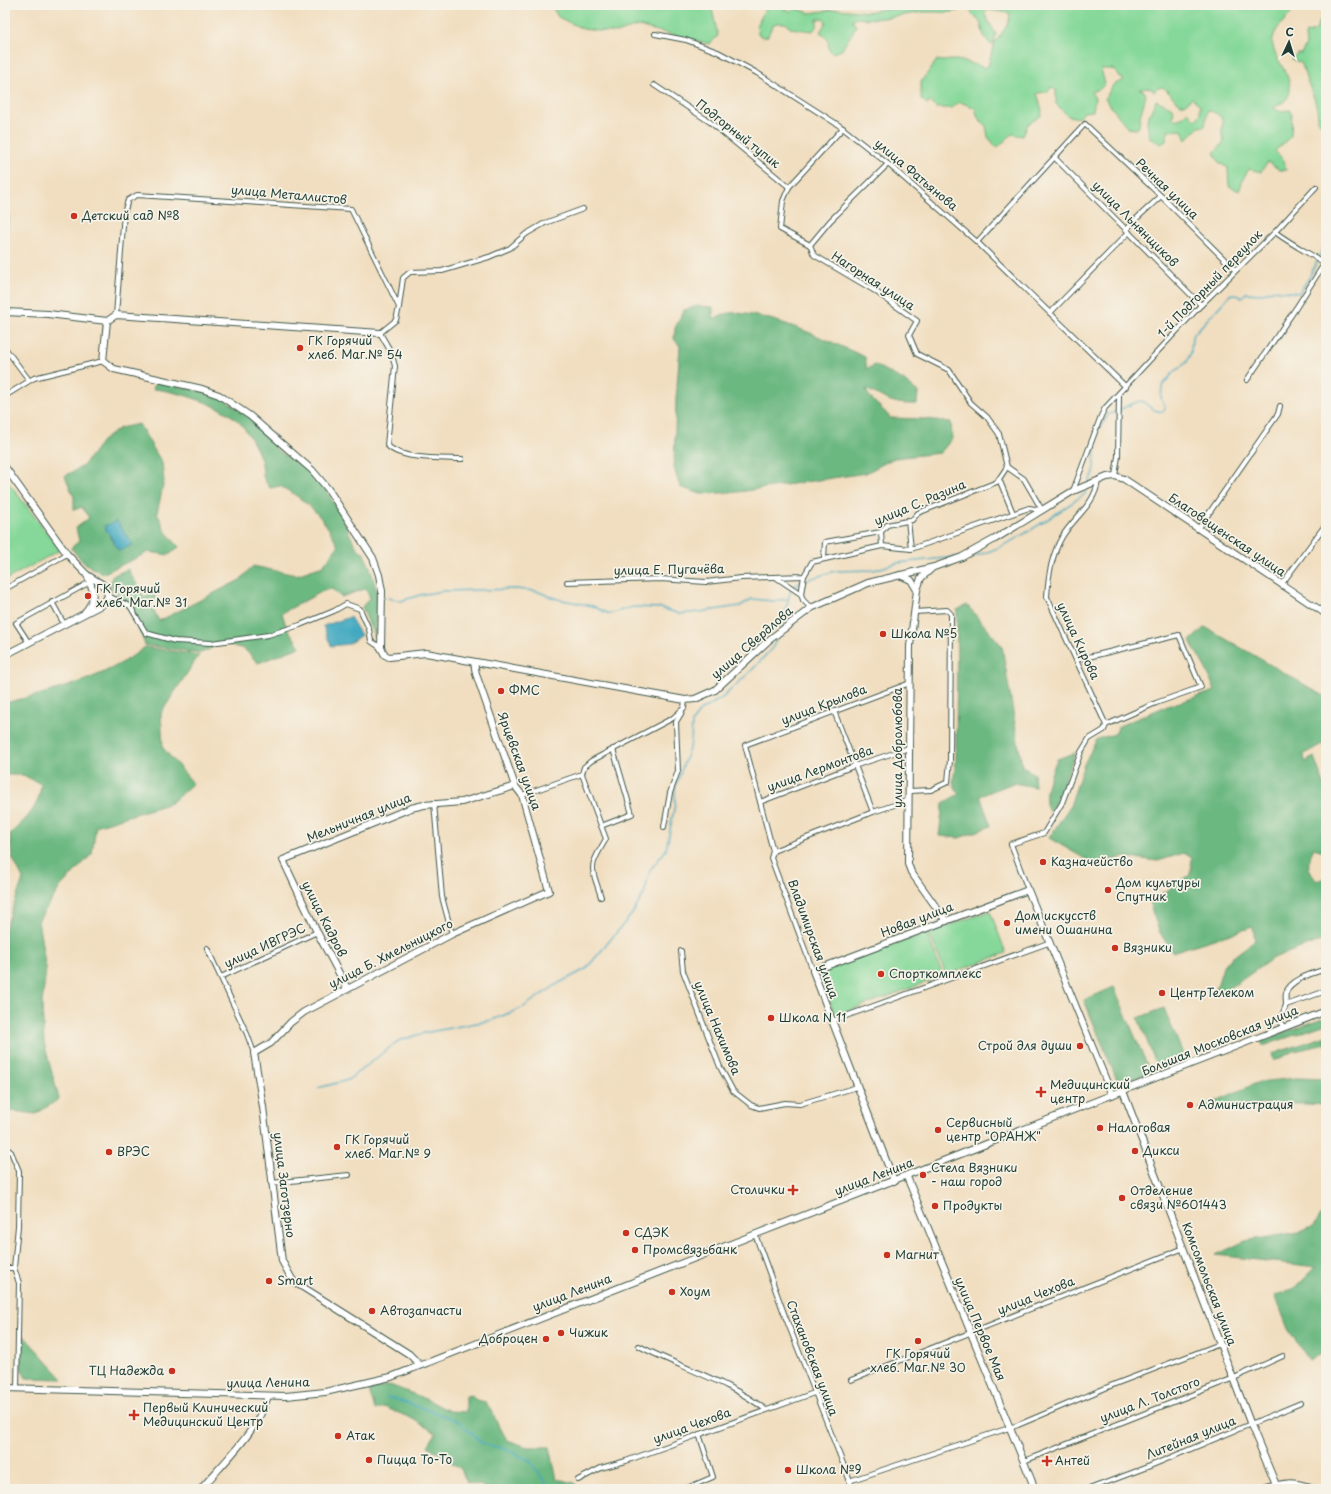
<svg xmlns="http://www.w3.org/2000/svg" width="1331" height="1494" font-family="'Playpen Sans',sans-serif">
	<rect width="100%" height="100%" fill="#f7f3e8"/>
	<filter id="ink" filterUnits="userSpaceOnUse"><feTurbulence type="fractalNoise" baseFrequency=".025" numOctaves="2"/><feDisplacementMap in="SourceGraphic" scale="8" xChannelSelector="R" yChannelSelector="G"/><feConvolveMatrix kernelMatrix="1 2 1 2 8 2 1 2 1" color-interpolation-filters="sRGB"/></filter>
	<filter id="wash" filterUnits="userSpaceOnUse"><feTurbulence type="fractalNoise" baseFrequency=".012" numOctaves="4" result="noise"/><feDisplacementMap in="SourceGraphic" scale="16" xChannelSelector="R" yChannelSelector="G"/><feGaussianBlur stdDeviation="0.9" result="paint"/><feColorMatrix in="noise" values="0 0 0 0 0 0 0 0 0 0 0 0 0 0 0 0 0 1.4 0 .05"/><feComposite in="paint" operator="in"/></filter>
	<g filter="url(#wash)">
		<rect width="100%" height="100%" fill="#f1dec0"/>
		<g fill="#85d899" stroke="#528a66">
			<polygon points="551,5 711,5 718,36 709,44 638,26 616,33 583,29 558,17"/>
			<path d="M954,5L962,7V9C950,15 937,11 925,12C901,15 880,21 856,18L852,20L856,26C852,35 846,41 842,50L833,53L829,50L828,40L820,32L826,22L823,19H817V27L812,31L790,28L786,23H776L772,26L768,36L762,37L758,34L757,26L766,7H778L790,11L795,8L810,13L838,9L868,12L882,9H907Z"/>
			<path d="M969,5H1296C1291,17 1276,25 1273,38C1268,58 1303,81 1285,101C1282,103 1277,105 1274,107L1278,111L1290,110L1292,115L1291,136L1275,151L1284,160L1286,170H1280L1268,162L1261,172L1249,169L1244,177L1239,191L1229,186L1228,168L1220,163L1214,153L1224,142C1217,126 1232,118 1208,110L1205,126L1199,127L1186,140L1182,130L1168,131L1166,141L1161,144L1149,138L1147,120L1156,100L1173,108L1174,112L1172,118C1179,122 1183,116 1188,112L1196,120L1200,114V105L1192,98L1185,104H1180L1163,87L1158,88L1154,92L1151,88L1139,89L1145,92L1146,96L1140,116L1139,127L1136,129L1128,128L1105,99L1113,85L1124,80L1112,69H1101L1105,84L1100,89L1091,92L1095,98L1093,111L1084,112L1079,118L1068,116L1056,104V90L1051,87L1048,92L1037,93L1042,110L1041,116L1028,124L1023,136L1012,134L997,148L988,137L986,126L978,118L975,108L960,102L951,108H936L930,101L928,105L921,99V82L937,60C944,62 947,60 953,60C958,59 981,66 984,68L988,66C990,60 991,53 993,47C999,34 1010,27 1010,13L988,10L984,13L996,34L994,43L991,45L984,36L980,22L969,10Z"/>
			<path d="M1319,20H1325L1326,23L1323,50L1320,58L1326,61V126L1324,127L1318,121C1319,101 1306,84 1302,64L1292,59L1297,54H1301L1306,45L1305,36L1306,33L1316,31Z"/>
			<polygon points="5,478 60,550 7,579 5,575"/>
			<polygon points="990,911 1006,953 946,975 929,932"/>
			<polygon points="927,933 943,976 835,1016 820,972"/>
		</g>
		<g fill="#6cb881" stroke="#467a5a">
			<polygon points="5,209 9,217 5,243"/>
			<path d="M697,306L713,307V319C720,316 728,312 736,313C776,315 829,341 865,357L867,369L875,365L903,380L918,392L917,404C892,405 887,399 866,389C869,401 883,407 890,418L927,419L951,422L952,439L940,453L894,458L866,473L738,492L701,494L680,487L674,468L676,399L680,346L674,339L675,328L684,310Z"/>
			<path d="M156,382H162L219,396L250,417L277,450L309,471L327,492L344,521L353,541L358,549L363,552L370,567L376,588L377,603L375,638L362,607L370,597L365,589L341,597L332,589L323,591L282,613L286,626L300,647L258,663L244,649L223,643L201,653L145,645C139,627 125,599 110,587L112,576L128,569L144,597L153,592L156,599L150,604L159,621L240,580L253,566L296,575L323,566L338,546C326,519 307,500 280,486L270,488C259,474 265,474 261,460C257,448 248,432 240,423C223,405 177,391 153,389Z"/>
			<polygon points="139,424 162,463 164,481 157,513 166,532 179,547 169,555 149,552 102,574 83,562 71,548 79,541 76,528 89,518 82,507 74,510 74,497 65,476 83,466 102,441 120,428"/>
			<polygon points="967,605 1002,646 1022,766 1034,774 1035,787 1013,783 980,796 991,826 959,838 939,836 943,803 959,794 953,783 956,761 957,610"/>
			<path d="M1205,627L1326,697V747L1322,744L1304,754L1305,762L1314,757L1326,790V852L1314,848C1307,861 1306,869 1317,881L1326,878V939L1273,958L1226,991L1216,989L1224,964L1255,940L1253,927L1172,952L1159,931L1149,902L1190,875L1192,858L1184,853L1158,861L1125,857L1094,864L1049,838L1070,806L1084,764L1097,739L1115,734L1119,726L1164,707L1215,691L1207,671L1190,641Z"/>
			<path d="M145,647L199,655L161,713L163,748L193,783L171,803L96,826L92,854L61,886L38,921L46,969L42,1004L44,1043L59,1099L36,1114L5,1110V929L23,879L12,857L10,834C27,818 39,808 41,784L23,775H5V703C54,691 105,679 145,647Z"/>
			<path d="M1075,753L1057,801L1049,812C1040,795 1051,775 1057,759Z"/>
			<polygon points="1114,987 1150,1072 1119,1085 1084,1000"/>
			<polygon points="1164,1008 1185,1059 1158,1069 1138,1018"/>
			<polygon points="1326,1017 1326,1024 1263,1046 1261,1041"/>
			<polygon points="1326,1036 1326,1044 1294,1051 1274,1061 1272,1054"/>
			<path d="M1296,1078L1326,1079V1105C1283,1102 1241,1105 1198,1109L1259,1082Z"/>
			<polygon points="1326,1208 1326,1352 1309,1360 1288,1329 1275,1295 1293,1290 1316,1267 1216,1255 1245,1241 1299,1232 1314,1226"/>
			<polygon points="23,1335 63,1379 26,1378 21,1368"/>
			<polygon points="390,1385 426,1399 449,1411 466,1412 466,1396 472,1395 476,1400 486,1402 507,1440 528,1447 550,1447 557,1479 575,1483 577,1489 483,1489 483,1486 467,1483 461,1469 428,1446 436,1433 411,1418 384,1407 375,1410 369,1390"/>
		</g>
		<g fill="#40a8c0" stroke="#30727a">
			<polygon points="117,521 133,545 119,551 104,526"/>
			<polygon points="350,617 361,635 349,644 331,646 323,626"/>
		</g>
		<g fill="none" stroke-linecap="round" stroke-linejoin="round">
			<g stroke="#40a8c0" stroke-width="1.5">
				<path d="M1089,482L1094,472L1096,434L1109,414C1122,411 1128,403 1142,401L1154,410L1163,412L1165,407L1161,398L1162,386L1174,372L1187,362L1191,352L1192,336L1231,294L1242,297L1246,293L1261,294L1272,290L1299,293L1309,278L1326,241"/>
				<path d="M967,557C1000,555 1057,513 1085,494L1087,487"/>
				<polyline points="793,587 803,581 835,571 874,570 897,563 955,557"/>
				<polyline points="388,598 401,601 420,595 443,591 515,589 536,591 557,599 593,606 609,614 633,607 661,608 680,614 700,612 740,606 752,599 773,601 788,599"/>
				<polyline points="781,628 791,589"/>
				<polyline points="318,1088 348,1080 398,1041 424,1033 492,1020 522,1008 559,983 586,969 632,914 644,894 650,870 666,850 675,804 675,788 691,743 692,722 701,710 722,698 753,669 773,647 777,637"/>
				<polyline points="387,1397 422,1408 458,1421 483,1444 505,1449 529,1460 551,1489"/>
			</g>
		</g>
	</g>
	<g filter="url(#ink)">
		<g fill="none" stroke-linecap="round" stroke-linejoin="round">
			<g stroke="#3e5549" stroke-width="6">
				<g id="street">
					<polyline points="655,34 686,40 718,52 757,73 840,126 888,164 977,242 1126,387"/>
					<polyline points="654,85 710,122 789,187"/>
					<polyline points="843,128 789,187 783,201 780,229 810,245 814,255 875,291 917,321 909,335 917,354 949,370 971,403 987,417 999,434 1007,467"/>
					<polyline points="1055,158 1201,305"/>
					<polyline points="1127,229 1136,219 1161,196"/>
					<path d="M1275,232C1291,244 1309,253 1326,264"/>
					<polyline points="977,242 1085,124 1161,196 1235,270"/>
					<polyline points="810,245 830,221 888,164"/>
					<polyline points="399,307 403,278 410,272 442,271 489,257 510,248 526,234 545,223 583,209"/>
					<polyline points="1050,313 1129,232"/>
					<path d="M116,315L124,213L128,200L137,195L351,209L399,307L396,320L380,333L391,352L395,366L387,445C400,460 442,458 462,459"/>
					<polyline points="5,348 29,380"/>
					<polyline points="1247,380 1296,308 1326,261"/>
					<polyline points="5,396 34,378 103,361"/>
					<polyline points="1007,467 1024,479 1042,510"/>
					<polyline points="1115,476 1118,456 1119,395"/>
					<polyline points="999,479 1013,513"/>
					<path d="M1098,480C1096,504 1073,518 1062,537C1051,556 1048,576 1047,597L1106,725"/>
					<polyline points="1073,491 1101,416 1105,408 1201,305 1275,232 1316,187"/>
					<polyline points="908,520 911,549"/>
					<polyline points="1198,529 1278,414 1280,406"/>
					<polyline points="881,532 882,546"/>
					<polyline points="824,558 825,542 881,532 887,525 912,520 918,513 997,482 1007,467"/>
					<polyline points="777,578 801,594 804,576"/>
					<polyline points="567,582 660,579 706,582 741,578 804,576 812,562 882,546 911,549 1029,508 1041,510"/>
					<polyline points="1281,585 1326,524"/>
					<polyline points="5,589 67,554"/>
					<polyline points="801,594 803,600 811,608"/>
					<polyline points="108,596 130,606 146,633 175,641 211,643 268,635 300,625 334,611 346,604 360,609 369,629 371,641 381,648"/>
					<polyline points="52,602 64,624"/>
					<polyline points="29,643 16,623 90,582"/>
					<polyline points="834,711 873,812"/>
					<path d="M582,774L606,839C588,869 591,865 601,897"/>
					<polyline points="909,791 931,790 948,782 950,760 951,614 947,610 914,612"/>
					<polyline points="522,795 582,774 584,767 591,761 673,718 684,708 685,700"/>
					<polyline points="760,802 854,766 909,748"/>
					<polyline points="434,803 442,897 452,934"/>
					<polyline points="601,826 632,814 613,749"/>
					<polyline points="664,827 670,793 678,771 676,722 682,712"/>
					<polyline points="773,851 873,812 909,800"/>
					<polyline points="1028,890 1011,844 1044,833 1062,803 1081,752 1089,739 1104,730 1106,725 1156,703 1201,687 1179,635 1076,660"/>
					<polyline points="207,948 247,1034 254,1053"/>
					<polyline points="681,951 683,971 720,1067 733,1091 751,1105 759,1108 785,1103 800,1104 857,1087"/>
					<polyline points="813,971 771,858 773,851 745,745 910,683"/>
					<polyline points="221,977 317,932"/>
					<path d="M1286,1005C1286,1001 1285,996 1286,993C1290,979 1314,973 1326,969"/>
					<polyline points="832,1021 1048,943"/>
					<polyline points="1283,1027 1280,1021 1286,1005 1326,991"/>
					<polyline points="5,1147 11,1152 19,1171 18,1226 14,1268 19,1283 17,1389"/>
					<polyline points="271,1183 349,1175"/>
					<polyline points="755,1234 785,1316 853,1489"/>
					<polyline points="5,1268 14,1268"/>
					<path d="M639,1346C681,1368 729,1381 766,1410"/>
					<polyline points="851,1380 1184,1248"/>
					<polyline points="1024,1461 1234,1378 1283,1356"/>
					<polyline points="578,1480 601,1468 626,1461 814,1393"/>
					<polyline points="849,1481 1018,1425 1115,1384 1220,1344"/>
					<polyline points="685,1489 713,1477 699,1434"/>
					<polyline points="1089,1489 1150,1466 1301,1403"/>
				</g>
			</g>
			<g stroke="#3e5549" stroke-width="8">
				<g id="secondary">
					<polyline points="5,312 48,314 107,321"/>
					<polyline points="107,321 103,361 114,369 202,389 219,395 250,416 312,470 328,489 373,558 379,575 382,591 381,648 385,655 389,657 426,653 685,700 695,699 715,690 769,640 811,608 868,583 934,567 962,557 995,539 1073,491 1107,477 1115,476 1124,479 1326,614"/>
					<polyline points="107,321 116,315 380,333"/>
					<polyline points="5,467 67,554 87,575 102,584 106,589 108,596 103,604 5,655"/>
					<polyline points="900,575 911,580 917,590 910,646 908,864 911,872 946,921"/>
					<polyline points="917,590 921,578 931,569"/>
					<path d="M85,612C96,600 94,589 87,575"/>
					<polyline points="347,988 317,932 283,860 411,808 424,805 462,802 515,786"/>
					<polyline points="1123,1091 1251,1425 1276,1485"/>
					<polyline points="907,1177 1035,1489"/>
					<polyline points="894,1181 813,971 1028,890 1112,1095"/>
					<polyline points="420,1365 409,1354 293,1281 282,1261 263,1107 254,1053 271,1043 291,1022 304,1012 452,934 549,891 522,795 515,786 476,674 474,662"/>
					<polyline points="5,1388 286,1396 325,1392 391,1377 1326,1011"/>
					<path d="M201,1489C224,1462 258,1431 268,1396"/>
					<path d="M1264,1489C1284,1482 1294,1481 1314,1489"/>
				</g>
			</g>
			<use href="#street" stroke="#fff" stroke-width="4"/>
			<use href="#secondary" stroke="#fff" stroke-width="6"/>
		</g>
	</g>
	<g fill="#c8321e" stroke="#f7f3e8" stroke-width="1.5">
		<circle cx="74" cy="216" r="4"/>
		<circle cx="300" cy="348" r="4"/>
		<circle cx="88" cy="596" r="4"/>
		<circle cx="883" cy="634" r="4"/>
		<circle cx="501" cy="691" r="4"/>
		<circle cx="1043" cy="862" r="4"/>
		<circle cx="1108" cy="890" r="4"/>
		<circle cx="1007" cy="923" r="4"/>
		<circle cx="1115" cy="948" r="4"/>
		<circle cx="881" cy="974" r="4"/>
		<circle cx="1162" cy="993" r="4"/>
		<circle cx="771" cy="1018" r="4"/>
		<circle cx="1080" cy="1046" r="4"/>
		<path d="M1039 1086h4v4h4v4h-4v4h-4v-4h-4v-4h4z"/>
		<circle cx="1190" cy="1105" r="4"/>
		<circle cx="1100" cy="1128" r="4"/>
		<circle cx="938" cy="1130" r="4"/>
		<circle cx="337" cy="1147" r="4"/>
		<circle cx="1135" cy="1151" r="4"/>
		<circle cx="109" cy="1152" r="4"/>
		<circle cx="923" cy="1175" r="4"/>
		<path d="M791 1184h4v4h4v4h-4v4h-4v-4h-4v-4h4z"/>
		<circle cx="1122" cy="1198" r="4"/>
		<circle cx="935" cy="1206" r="4"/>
		<circle cx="626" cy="1233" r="4"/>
		<circle cx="635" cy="1250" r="4"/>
		<circle cx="887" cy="1255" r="4"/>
		<circle cx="269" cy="1281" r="4"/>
		<circle cx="672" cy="1292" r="4"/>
		<circle cx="372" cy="1311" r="4"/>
		<circle cx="561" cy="1333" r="4"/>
		<circle cx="546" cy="1339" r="4"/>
		<circle cx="918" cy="1341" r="4"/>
		<circle cx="172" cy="1371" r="4"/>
		<path d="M132 1409h4v4h4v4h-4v4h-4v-4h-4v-4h4z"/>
		<circle cx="338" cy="1436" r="4"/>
		<circle cx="369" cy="1460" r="4"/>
		<path d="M1045 1455h4v4h4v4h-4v4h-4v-4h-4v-4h4z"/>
		<circle cx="788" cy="1470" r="4"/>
	</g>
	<g text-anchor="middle" stroke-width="3.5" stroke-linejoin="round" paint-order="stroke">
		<g font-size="12" fill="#1f3d34" stroke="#f7f3e8">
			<text transform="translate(738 134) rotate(38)" y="4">Подгорный тупик</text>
			<text transform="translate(916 175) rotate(40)" y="4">улица Фатьянова</text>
			<text transform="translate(1167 189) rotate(44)" y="4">Речная улица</text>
			<text transform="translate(289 195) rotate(5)" y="4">улица Металлистов</text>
			<text transform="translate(1135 224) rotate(45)" y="4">улица Льнянщиков</text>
			<text transform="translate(873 281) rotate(33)" y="4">Нагорная улица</text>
			<text transform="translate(1210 284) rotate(-46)" y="4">1-й Подгорный переулок</text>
			<text transform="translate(920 503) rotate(-23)" y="4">улица С. Разина</text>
			<text transform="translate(1227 535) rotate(34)" y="4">Благовещенская улица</text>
			<text transform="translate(669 570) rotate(-1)" y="4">улица Е. Пугачёва</text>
			<text transform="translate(1078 641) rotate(65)" y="4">улица Кирова</text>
			<text transform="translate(752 643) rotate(-41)" y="4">улица Свердлова</text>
			<text transform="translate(824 705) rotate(-21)" y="4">улица Крылова</text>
			<text transform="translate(898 748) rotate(-90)" y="4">улица Добролюбова</text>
			<text transform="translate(519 761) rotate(70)" y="4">Ярцевская улица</text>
			<text transform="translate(820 769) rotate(-20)" y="4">улица Лермонтова</text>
			<text transform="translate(359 818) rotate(-22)" y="4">Мельничная улица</text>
			<text transform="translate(324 919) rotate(63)" y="4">улица Кадров</text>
			<text transform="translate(917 920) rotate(-21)" y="4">Новая улица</text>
			<text transform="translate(813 939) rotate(70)" y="4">Владимирская улица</text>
			<text transform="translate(265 946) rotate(-25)" y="4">улица ИВГРЭС</text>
			<text transform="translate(391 954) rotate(-27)" y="4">улица Б. Хмельницкого</text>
			<text transform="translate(717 1028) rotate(67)" y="4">улица Нахимова</text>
			<text transform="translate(1220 1041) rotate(-22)" y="4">Большая Московская улица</text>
			<text transform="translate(874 1177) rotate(-21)" y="4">улица Ленина</text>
			<text transform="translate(284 1185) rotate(83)" y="4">улица Заготзерно</text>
			<text transform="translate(1209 1284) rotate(69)" y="4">Комсомольская улица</text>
			<text transform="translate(572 1293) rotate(-21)" y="4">улица Ленина</text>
			<text transform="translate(1036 1296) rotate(-22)" y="4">улица Чехова</text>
			<text transform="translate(980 1329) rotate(67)" y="4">улица Первое Мая</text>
			<text transform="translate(812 1358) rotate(69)" y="4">Стахановская улица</text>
			<text transform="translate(268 1383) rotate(-1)" y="4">улица Ленина</text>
			<text transform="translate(1150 1400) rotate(-21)" y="4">улица Л. Толстого</text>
			<text transform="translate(692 1426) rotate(-20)" y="4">улица Чехова</text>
			<text transform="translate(1191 1438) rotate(-22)" y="4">Литейная улица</text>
		</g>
		<g font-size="12" fill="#1f3d34" stroke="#f7f3e8" text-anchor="start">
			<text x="82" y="220">Детский сад №8</text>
			<text x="308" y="345">ГК Горячий<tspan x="308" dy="14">хлеб. Маг.№ 54</tspan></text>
			<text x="96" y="593">ГК Горячий<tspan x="96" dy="14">хлеб. Маг.№ 31</tspan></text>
			<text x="891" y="638">Школа №5</text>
			<text x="509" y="695">ФМС</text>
			<text x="1051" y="866">Казначейство</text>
			<text x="1116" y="887">Дом культуры<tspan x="1116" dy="14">Спутник</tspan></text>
			<text x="1015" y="920">Дом искусств<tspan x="1015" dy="14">имени Ошанина</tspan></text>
			<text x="1123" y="952">Вязники</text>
			<text x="889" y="978">Спорткомплекс</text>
			<text x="1170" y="997">ЦентрТелеком</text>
			<text x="779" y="1022">Школа N 11</text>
			<text x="1072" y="1050" text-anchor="end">Строй для души</text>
			<text x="1050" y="1089">Медицинский<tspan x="1050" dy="14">центр</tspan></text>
			<text x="1198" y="1109">Администрация</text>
			<text x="946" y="1127">Сервисный<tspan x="946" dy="14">центр "ОРАНЖ"</tspan></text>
			<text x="1108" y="1132">Налоговая</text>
			<text x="345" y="1144">ГК Горячий<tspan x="345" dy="14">хлеб. Маг.№ 9</tspan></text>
			<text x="1143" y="1155">Дикси</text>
			<text x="117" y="1156">ВРЭС</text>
			<text x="931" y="1172">Стела Вязники<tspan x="931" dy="14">- наш город</tspan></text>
			<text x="785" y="1194" text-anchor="end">Столички</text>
			<text x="1130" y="1195">Отделение<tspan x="1130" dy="14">связи №601443</tspan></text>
			<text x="943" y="1210">Продукты</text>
			<text x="634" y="1237">СДЭК</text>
			<text x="643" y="1254">Промсвязьбанк</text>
			<text x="895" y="1259">Магнит</text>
			<text x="277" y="1285">Smart</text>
			<text x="680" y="1296">Хоум</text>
			<text x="380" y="1315">Автозапчасти</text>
			<text x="569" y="1337">Чижик</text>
			<text x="538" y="1343" text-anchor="end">Доброцен</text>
			<text x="918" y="1358" text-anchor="middle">ГК Горячий<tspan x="918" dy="14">хлеб. Маг.№ 30</tspan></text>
			<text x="164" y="1375" text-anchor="end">ТЦ Надежда</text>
			<text x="143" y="1412">Первый Клинический<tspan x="143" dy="14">Медицинский Центр</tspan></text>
			<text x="346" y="1440">Атак</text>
			<text x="377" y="1464">Пицца То-То</text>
			<text x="1055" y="1465">Антей</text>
			<text x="796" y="1474">Школа №9</text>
		</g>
	</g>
	<rect width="1331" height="1494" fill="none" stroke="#f7f3e8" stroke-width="20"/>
	<g transform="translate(1289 42) rotate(4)" stroke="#f7f3e8" stroke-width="3" paint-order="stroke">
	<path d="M0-3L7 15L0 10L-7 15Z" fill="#1f3d34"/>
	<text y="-6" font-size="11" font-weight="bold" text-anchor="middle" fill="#1f3d34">С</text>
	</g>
</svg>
